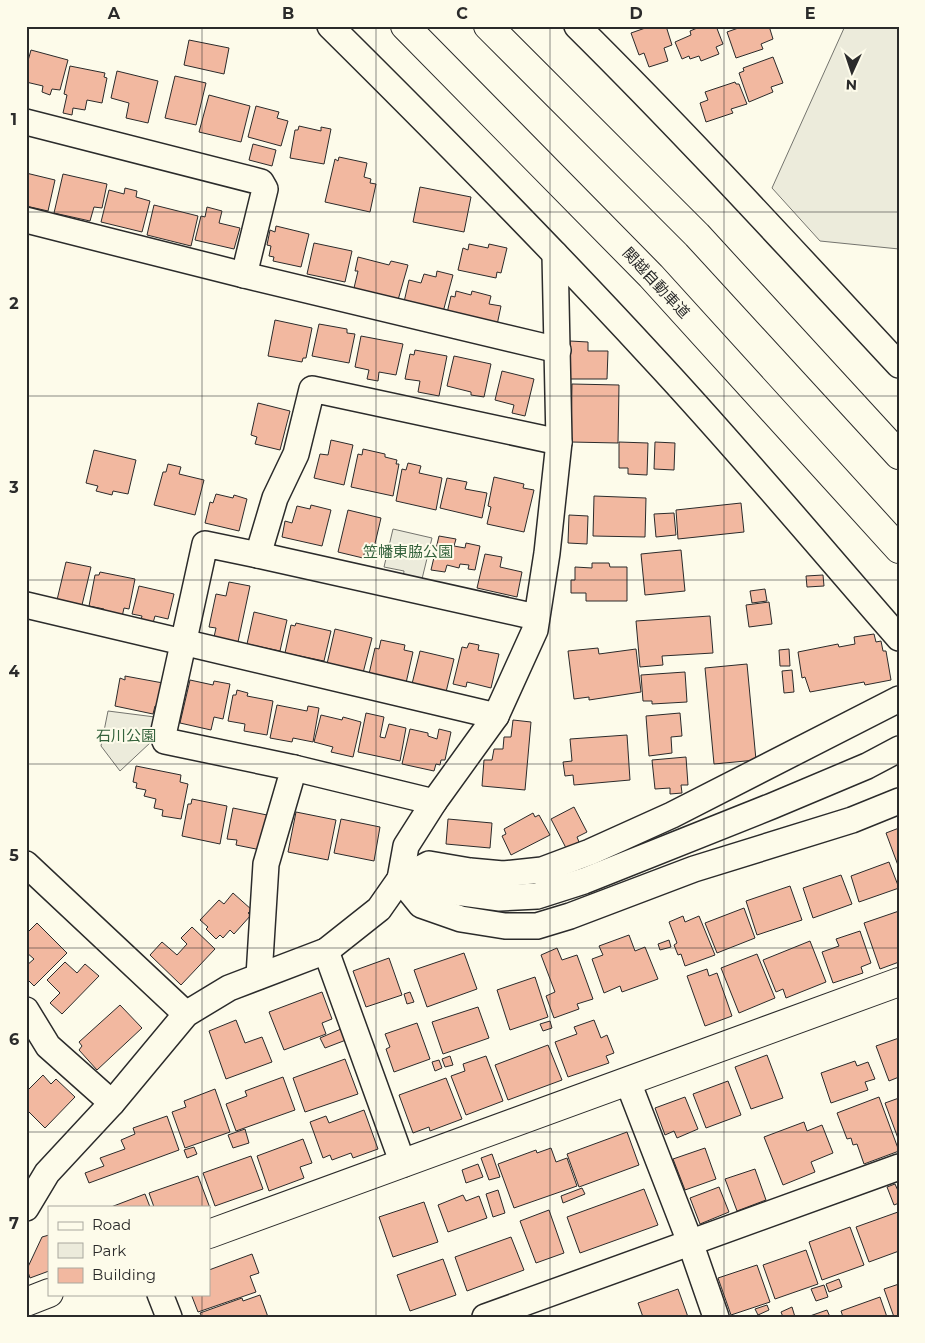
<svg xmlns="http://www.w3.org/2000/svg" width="925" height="1343" font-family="Montserrat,'Noto Sans JP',sans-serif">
	<rect width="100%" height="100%" fill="#fdfbea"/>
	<g fill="#ecebdb" stroke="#74746e">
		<polygon points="845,26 899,26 899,249 820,241 772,188"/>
		<polygon points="393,529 432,538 421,583 403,578 404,571 384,567"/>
		<polygon points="108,711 155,717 151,742 120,771 101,746"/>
	</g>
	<g fill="#f2b8a0" stroke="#2b2b2b">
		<polygon points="651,26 666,26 672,45 664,48 668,61 649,67 644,53 639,55 631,33"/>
		<polygon points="702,26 716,26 723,44 716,47 719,54 701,61 699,56 690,59 689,56 682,59 675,42 691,35 690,31"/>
		<polygon points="744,26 769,26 773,39 761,44 763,49 736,58 727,32"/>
		<polygon points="189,40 229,48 224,74 184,65"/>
		<polygon points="31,50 68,60 60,90 52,89 50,95 42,92 43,86 26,82 26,68"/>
		<polygon points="773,57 783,83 771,87 773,92 749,102 739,73 744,71 743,68"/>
		<polygon points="70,66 105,73 104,77 107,78 102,103 87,100 85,110 73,108 72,115 63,113 67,95 64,94"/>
		<polygon points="117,71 158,81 148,123 126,118 129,103 111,98"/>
		<polygon points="175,76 206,83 196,125 165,118"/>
		<polygon points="735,82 736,84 739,84 747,104 731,109 733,113 706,122 700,103 708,100 705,92"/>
		<polygon points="209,95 250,106 241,142 199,132"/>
		<polygon points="256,106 279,112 277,118 288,121 281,146 248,137"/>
		<polygon points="299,126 321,131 321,127 331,129 324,164 290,158 295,130 298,130"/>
		<polygon points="253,144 276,150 272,166 249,160"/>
		<polygon points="339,157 367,163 364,177 371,179 370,183 376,184 370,212 325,202 335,159 338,161"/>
		<polygon points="26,173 55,180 48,211 26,206"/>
		<polygon points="63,174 107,184 102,208 94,207 90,221 54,213"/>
		<polygon points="420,187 471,197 464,232 413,222"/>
		<polygon points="125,188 137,191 136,197 150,201 142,232 101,222 109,190 124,194"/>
		<polygon points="154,205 198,216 191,246 147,235"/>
		<polygon points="207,207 222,211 219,223 240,228 234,249 195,240 201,216 205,217"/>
		<polygon points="276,226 309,234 301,267 273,261 274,257 269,256 271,246 267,245 270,230 275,232"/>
		<polygon points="314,243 352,251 345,282 307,274"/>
		<polygon points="469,244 488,248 489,244 507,248 501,273 497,272 496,278 458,270 463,248 468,250"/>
		<polygon points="358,257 389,265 391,261 408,265 398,300 354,288 358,271 355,271"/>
		<polygon points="437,271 453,275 443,312 404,302 409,280 421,283 424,274 436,277"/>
		<polygon points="456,291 471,295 472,291 491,296 489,304 501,306 497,325 447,313 451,296 455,297"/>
		<polygon points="275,320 312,328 306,358 303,358 302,362 268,356"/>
		<polygon points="319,324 347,329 347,333 355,334 349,363 312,356"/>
		<polygon points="361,336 403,344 396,375 379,372 378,381 367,379 369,370 355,367"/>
		<polygon points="570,341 588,342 588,351 608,351 607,379 569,379"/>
		<polygon points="415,350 447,356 439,396 418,392 420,381 405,379 410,354 414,355"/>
		<polygon points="454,356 491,364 484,397 471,395 471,392 447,386"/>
		<polygon points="502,371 534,379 525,416 512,413 514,405 495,400"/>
		<polygon points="572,384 619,385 618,443 571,442"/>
		<polygon points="258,403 290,411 280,450 255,444 257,437 251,435"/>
		<polygon points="331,440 353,445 344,485 314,478 320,454 328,455"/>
		<polygon points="619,442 648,443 647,475 628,474 628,468 619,468"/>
		<polygon points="655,442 675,443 674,470 654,469"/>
		<polygon points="363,449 385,454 385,457 397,460 396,464 399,464 393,496 351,487 358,454 362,455"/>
		<polygon points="94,450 136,460 128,494 113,491 112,495 96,491 98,486 86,483"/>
		<polygon points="408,463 421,466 419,473 442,478 436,510 396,501 402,469 406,470"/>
		<polygon points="168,464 181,467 179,474 204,480 195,515 154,505 163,472 166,472"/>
		<polygon points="494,477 524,484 523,488 534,490 524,532 487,524 491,507 488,506"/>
		<polygon points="447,478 467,482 465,489 487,493 482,518 440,508"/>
		<polygon points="216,494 233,498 234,495 247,499 239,531 205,523 210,502 213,503"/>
		<polygon points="594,496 646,498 645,537 593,536"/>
		<polygon points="741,503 744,532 678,539 676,510"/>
		<polygon points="311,505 331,510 322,546 282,537 285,521 292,523 297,506 310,509"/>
		<polygon points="348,510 381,518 373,552 365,551 363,558 338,552"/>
		<polygon points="674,513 676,535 656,537 654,514"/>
		<polygon points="569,515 588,516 587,544 568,543"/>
		<polygon points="439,536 456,539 454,546 465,548 466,543 480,546 475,570 468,569 469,565 460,564 459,568 447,565 445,572 431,570"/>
		<polygon points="681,550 685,591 645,595 641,554"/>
		<polygon points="485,554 502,557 500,567 522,572 517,597 477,588"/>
		<polygon points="66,562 91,567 82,605 57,600"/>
		<polygon points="592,563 609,563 610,567 627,567 627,601 586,601 586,593 571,593 571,580 575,580 575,567 592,568"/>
		<polygon points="100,572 135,579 129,609 124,608 122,617 103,613 104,609 89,606 95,575 99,575"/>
		<polygon points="823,575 824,586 807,587 806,576"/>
		<polygon points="229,582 250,586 238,642 214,637 216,628 209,627 216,594 226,596"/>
		<polygon points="139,586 174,594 168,619 155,616 153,623 141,620 142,616 132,614"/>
		<polygon points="765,589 767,601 752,603 750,591"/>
		<polygon points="769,602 772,624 749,627 746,605"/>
		<polygon points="254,612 287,620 280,651 247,644"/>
		<polygon points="710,616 713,653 662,656 663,665 640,667 636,621"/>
		<polygon points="296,623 331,631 324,661 285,653 291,625 295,626"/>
		<polygon points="335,629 372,638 363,673 327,664"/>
		<polygon points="874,634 876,642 881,641 883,651 886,651 891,680 865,685 864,682 810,692 805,677 802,678 798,652 838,644 839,647 855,644 854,637"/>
		<polygon points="381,640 405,645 404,650 413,652 406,683 369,674 375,648 379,649"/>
		<polygon points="469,643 479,645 478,650 499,654 491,688 467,682 466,687 453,684 462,647 467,648"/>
		<polygon points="598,648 599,654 636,649 641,692 589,700 589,697 574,699 568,651"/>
		<polygon points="789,649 790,666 780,666 779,650"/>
		<polygon points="420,651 454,659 446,692 412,684"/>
		<polygon points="747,664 756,760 714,764 705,668"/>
		<polygon points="792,670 794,692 784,693 782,671"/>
		<polygon points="685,672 687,702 652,704 652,701 643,701 641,675"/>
		<polygon points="125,676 163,683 158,706 155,706 153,714 115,706 120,678 125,680"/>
		<polygon points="190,680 213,685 214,681 230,684 223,719 214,717 211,730 180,723"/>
		<polygon points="237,690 248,693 247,696 273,701 267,735 244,731 245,724 228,721 233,695 236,695"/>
		<polygon points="277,705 307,711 308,706 319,708 313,742 293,738 292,742 270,738"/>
		<polygon points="366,713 384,717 380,737 385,738 389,724 406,728 400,761 358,752"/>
		<polygon points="680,713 682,736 671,737 672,753 649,756 646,716"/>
		<polygon points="321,715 342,720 343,717 361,722 353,757 331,752 333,747 314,742"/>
		<polygon points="513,720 531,722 525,790 482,786 484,760 492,760 494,749 503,749 504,737 511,737"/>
		<polygon points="410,729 428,733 428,736 437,739 439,729 451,732 445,760 441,760 440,765 436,764 434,771 402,764"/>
		<polygon points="627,735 630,780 574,785 573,775 565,776 563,762 572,761 570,739"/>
		<polygon points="686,757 688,785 681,785 682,793 670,794 670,788 655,789 652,760"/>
		<polygon points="136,766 181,775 180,782 188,784 181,819 162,816 163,810 154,808 156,799 144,796 146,790 136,788 137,783 133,782"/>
		<polygon points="192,799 227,806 220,844 182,836 188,804 191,804"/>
		<polygon points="574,807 587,832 577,837 579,842 566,848 551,819"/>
		<polygon points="233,808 267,815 261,850 236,845 237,840 227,839"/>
		<polygon points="296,812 336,820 328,860 288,852"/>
		<polygon points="533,813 535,817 539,815 550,835 511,855 502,836 506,834 504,829"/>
		<polygon points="341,819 380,827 374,861 334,853"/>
		<polygon points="448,819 492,823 490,848 446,844"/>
		<polygon points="899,828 899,868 886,833"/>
		<polygon points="889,862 899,888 859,902 851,876"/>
		<polygon points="841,875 852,904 813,918 803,888"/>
		<polygon points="790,886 802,920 757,935 746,901"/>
		<polygon points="233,893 252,910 248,913 251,915 234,934 230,930 223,938 220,935 216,939 206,929 208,927 200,920 219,900 224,904"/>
		<polygon points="744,908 755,938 717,953 705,923"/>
		<polygon points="899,911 899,962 880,969 864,923"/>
		<polygon points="683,916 685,922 699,916 715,955 685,966 681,954 678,955 674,945 677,943 669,922"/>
		<polygon points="37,923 67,953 34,986 26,978 26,966 34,959 26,952 26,934"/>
		<polygon points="192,927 215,949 181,985 150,955 162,942 177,955 187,944 181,938"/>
		<polygon points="860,931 871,963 861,967 863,973 833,983 822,952 839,946 836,939"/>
		<polygon points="629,935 635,951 645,947 658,979 622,992 620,986 604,993 592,959 603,955 599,946"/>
		<polygon points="669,940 671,947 660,950 658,944"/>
		<polygon points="810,941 826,982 786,998 783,989 776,992 763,960"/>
		<polygon points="557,948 562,960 577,955 593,999 577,1004 579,1009 554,1018 546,996 555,992 541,955"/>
		<polygon points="464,953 477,989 427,1007 414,970"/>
		<polygon points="757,954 775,998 739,1013 721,968"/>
		<polygon points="389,958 402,995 366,1007 353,971"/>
		<polygon points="65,962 77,973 85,964 99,976 62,1014 50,1003 60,993 47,980"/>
		<polygon points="707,969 709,976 717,973 732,1016 705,1026 687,976"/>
		<polygon points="535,977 548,1017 510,1030 497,990"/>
		<polygon points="322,992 332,1019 322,1023 326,1034 284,1050 269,1012"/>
		<polygon points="410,992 414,1002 407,1004 404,994"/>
		<polygon points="120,1005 142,1028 97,1070 79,1050 82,1046 79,1042"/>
		<polygon points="478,1007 489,1038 443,1054 432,1022"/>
		<polygon points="236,1020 245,1043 262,1037 272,1062 226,1079 209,1031"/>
		<polygon points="594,1020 601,1038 607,1035 614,1053 606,1056 609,1063 568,1077 555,1042 577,1034 574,1027"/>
		<polygon points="550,1021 552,1028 543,1031 540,1024"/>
		<polygon points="417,1023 430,1059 394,1072 386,1049 390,1047 385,1034"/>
		<polygon points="341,1029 346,1040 325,1048 320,1038"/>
		<polygon points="899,1038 899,1077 889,1081 876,1046"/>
		<polygon points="548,1045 562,1080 508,1100 495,1065"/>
		<polygon points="767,1055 783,1098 751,1109 735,1067"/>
		<polygon points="450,1056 453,1065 445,1067 442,1059"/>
		<polygon points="486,1056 503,1101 466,1115 451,1076 465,1071 463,1064"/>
		<polygon points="345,1059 358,1094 305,1112 293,1078"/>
		<polygon points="439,1060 442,1068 435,1071 432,1062"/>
		<polygon points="855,1061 857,1066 868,1062 875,1079 865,1082 868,1090 831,1103 821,1073"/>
		<polygon points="43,1075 51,1084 56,1079 75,1097 45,1128 26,1109 26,1092"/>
		<polygon points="283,1077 295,1110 236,1131 226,1104 247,1096 245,1091"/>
		<polygon points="446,1078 462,1119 430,1131 429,1127 413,1133 399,1095"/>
		<polygon points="728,1081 741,1115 706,1128 693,1094"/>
		<polygon points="215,1089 230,1132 185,1148 172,1112 186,1107 184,1101"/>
		<polygon points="685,1097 698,1129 677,1138 674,1131 665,1135 655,1108"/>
		<polygon points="879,1097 899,1151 864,1164 857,1144 853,1145 851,1138 847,1139 837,1113"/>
		<polygon points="899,1098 899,1141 885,1103"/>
		<polygon points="364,1110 378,1149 353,1158 351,1153 332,1160 330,1155 323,1158 310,1122 326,1116 329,1123"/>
		<polygon points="167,1116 179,1150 89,1183 85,1173 104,1166 100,1158 125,1149 121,1140 135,1134 133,1128"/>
		<polygon points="804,1122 807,1131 822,1125 833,1153 811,1162 815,1172 783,1185 764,1137"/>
		<polygon points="245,1129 249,1143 233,1148 228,1135"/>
		<polygon points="627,1132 639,1165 579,1187 567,1154"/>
		<polygon points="303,1139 312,1163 300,1167 304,1178 269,1191 257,1156"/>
		<polygon points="194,1147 197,1154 187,1158 184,1150"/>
		<polygon points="551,1148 556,1162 567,1158 577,1186 514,1208 498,1164 536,1150 537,1153"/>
		<polygon points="705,1148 716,1179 685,1190 673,1159"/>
		<polygon points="492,1154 500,1177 489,1180 481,1158"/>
		<polygon points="251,1156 263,1189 215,1206 203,1173"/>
		<polygon points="478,1164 483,1177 466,1183 462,1170"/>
		<polygon points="755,1169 766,1200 737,1211 725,1179"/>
		<polygon points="198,1176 210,1208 154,1207 149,1193"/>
		<polygon points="895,1184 899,1193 899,1203 894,1205 887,1187"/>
		<polygon points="719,1187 729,1212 700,1224 690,1198"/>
		<polygon points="582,1188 585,1194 563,1203 561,1196"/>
		<polygon points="644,1189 658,1225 580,1253 567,1217"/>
		<polygon points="498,1190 505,1213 493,1217 486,1194"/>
		<polygon points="145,1194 150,1207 111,1207"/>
		<polygon points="463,1195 466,1201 479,1196 487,1218 448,1232 438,1205"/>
		<polygon points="424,1202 438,1242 393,1257 379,1217"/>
		<polygon points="549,1210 564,1253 536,1263 520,1221"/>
		<polygon points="898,1212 899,1251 869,1262 856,1227"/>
		<polygon points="850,1227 864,1265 822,1280 809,1242"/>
		<polygon points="49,1235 49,1271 30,1278 27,1269 42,1237"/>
		<polygon points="511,1237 524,1270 467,1291 455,1257"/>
		<polygon points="806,1250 818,1284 775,1299 763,1265"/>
		<polygon points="252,1254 259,1273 250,1276 256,1292 198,1312 191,1294 209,1294 209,1270"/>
		<polygon points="443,1259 456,1295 410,1311 397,1275"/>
		<polygon points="757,1265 770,1302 731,1315 718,1278"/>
		<polygon points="839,1279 842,1287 829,1292 826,1284"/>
		<polygon points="899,1284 899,1317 894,1317 884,1289"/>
		<polygon points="824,1285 828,1297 816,1301 811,1289"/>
		<polygon points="678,1289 688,1317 643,1317 638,1303"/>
		<polygon points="260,1295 268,1317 202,1317 200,1313 242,1298 243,1301"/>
		<polygon points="880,1297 887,1317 843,1317 841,1311"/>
		<polygon points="767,1305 769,1310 758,1315 755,1309"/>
		<polygon points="792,1307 795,1317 783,1317 781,1312"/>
		<polygon points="827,1310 830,1317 807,1317"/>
	</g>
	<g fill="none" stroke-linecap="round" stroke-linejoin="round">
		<g stroke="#2b2b2b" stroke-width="28">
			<g id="street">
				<path d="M330,26C439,134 548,244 652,357C737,448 817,544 899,638"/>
				<path d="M577,26C688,136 793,251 899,365"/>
				<polyline points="26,122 261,182 265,189 244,275"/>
				<polyline points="26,220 244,275 558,350"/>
				<polyline points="258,555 536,617"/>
				<polyline points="26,605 496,716"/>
				<polyline points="294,768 434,802"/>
				<polyline points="26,864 186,1014"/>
				<polyline points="400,879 429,864 470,871 503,874 542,870 590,852 672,815 899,699"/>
				<polyline points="400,879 421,905 461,919 505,926 537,926 570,916 694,869 852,820 899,801"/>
				<polyline points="400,879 448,891 500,898 537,896 584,881 772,806 867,766 899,749"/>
				<polyline points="326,951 403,1164"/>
				<polyline points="259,976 266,864 294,768 165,741 163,735 205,544 258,555 275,498 296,454 312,389 559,442"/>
				<polyline points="26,1010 48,1046 112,1103"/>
				<polyline points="628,1082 690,1242 716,1317"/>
				<polyline points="26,1208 47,1173 112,1103 186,1014 229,988 326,951 379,909 400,879 406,846 434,802 496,716 535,630 547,553 559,442 555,254"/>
				<polyline points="160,1294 169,1317"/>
				<polyline points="485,1317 899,1167"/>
			</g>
		</g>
		<g stroke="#2b2b2b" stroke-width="30">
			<g id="secondary">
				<polyline points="209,1234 899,982"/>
				<polyline points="26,1302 49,1293"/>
			</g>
		</g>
		<g stroke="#2b2b2b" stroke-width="30">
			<g id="highway">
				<polyline points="405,26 651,276 899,549"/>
				<polyline points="488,26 697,235 899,455"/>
			</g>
		</g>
		<use href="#street" stroke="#fdfbea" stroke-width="25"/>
		<use href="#secondary" stroke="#fdfbea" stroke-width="28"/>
		<use href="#highway" stroke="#fdfbea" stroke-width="28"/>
	</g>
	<path fill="none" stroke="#2b2b2b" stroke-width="1" stroke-opacity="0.55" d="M202,26V1207M376,26V1317M550,26V1317M724,26V1317M26,212H899M26,396H899M26,580H899M26,764H899M26,948H899M26,1132H899M202,1294V1317"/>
	<g text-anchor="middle" stroke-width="4" stroke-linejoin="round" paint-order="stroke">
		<g font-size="15" fill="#2b2b2b" stroke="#fdfbea">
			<text transform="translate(656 283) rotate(47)" y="5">関越自動車道</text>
		</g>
		<g font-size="15" fill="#34623c" stroke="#fdfbea">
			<text x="408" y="557">笠幡東脇公園</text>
			<text x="126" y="741">石川公園</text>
		</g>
	</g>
	<rect width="925" height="1343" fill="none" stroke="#fdfbea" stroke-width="55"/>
	<rect x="48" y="1206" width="162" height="90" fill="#fdfbea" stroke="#a9a89e"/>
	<rect x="58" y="1222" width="25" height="8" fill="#fdfbea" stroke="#a9a89e"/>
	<text x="92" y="1230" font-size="15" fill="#2b2b2b">Road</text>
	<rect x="58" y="1243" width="25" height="15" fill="#ecebdb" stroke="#a9a89e"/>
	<text x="92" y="1256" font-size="15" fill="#2b2b2b">Park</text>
	<rect x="58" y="1268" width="25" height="15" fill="#f2b8a0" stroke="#a9a89e"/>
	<text x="92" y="1280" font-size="15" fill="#2b2b2b">Building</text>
	<g transform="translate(852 72) rotate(183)" stroke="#fdfbea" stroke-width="4" paint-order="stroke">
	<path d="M0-4L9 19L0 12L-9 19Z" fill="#2b2b2b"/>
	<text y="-8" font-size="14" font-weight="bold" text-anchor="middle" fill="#2b2b2b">N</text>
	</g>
	<rect x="28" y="28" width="870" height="1288" fill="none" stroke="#2b2b2b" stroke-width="2"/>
	<g font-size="16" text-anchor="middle" font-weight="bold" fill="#2b2b2b">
		<text x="114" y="19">A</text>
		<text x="288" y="19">B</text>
		<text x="462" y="19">C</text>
		<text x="636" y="19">D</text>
		<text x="810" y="19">E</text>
		<text x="14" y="125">1</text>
		<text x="14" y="309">2</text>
		<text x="14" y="493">3</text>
		<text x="14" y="677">4</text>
		<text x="14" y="861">5</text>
		<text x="14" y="1045">6</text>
		<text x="14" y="1229">7</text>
	</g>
</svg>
